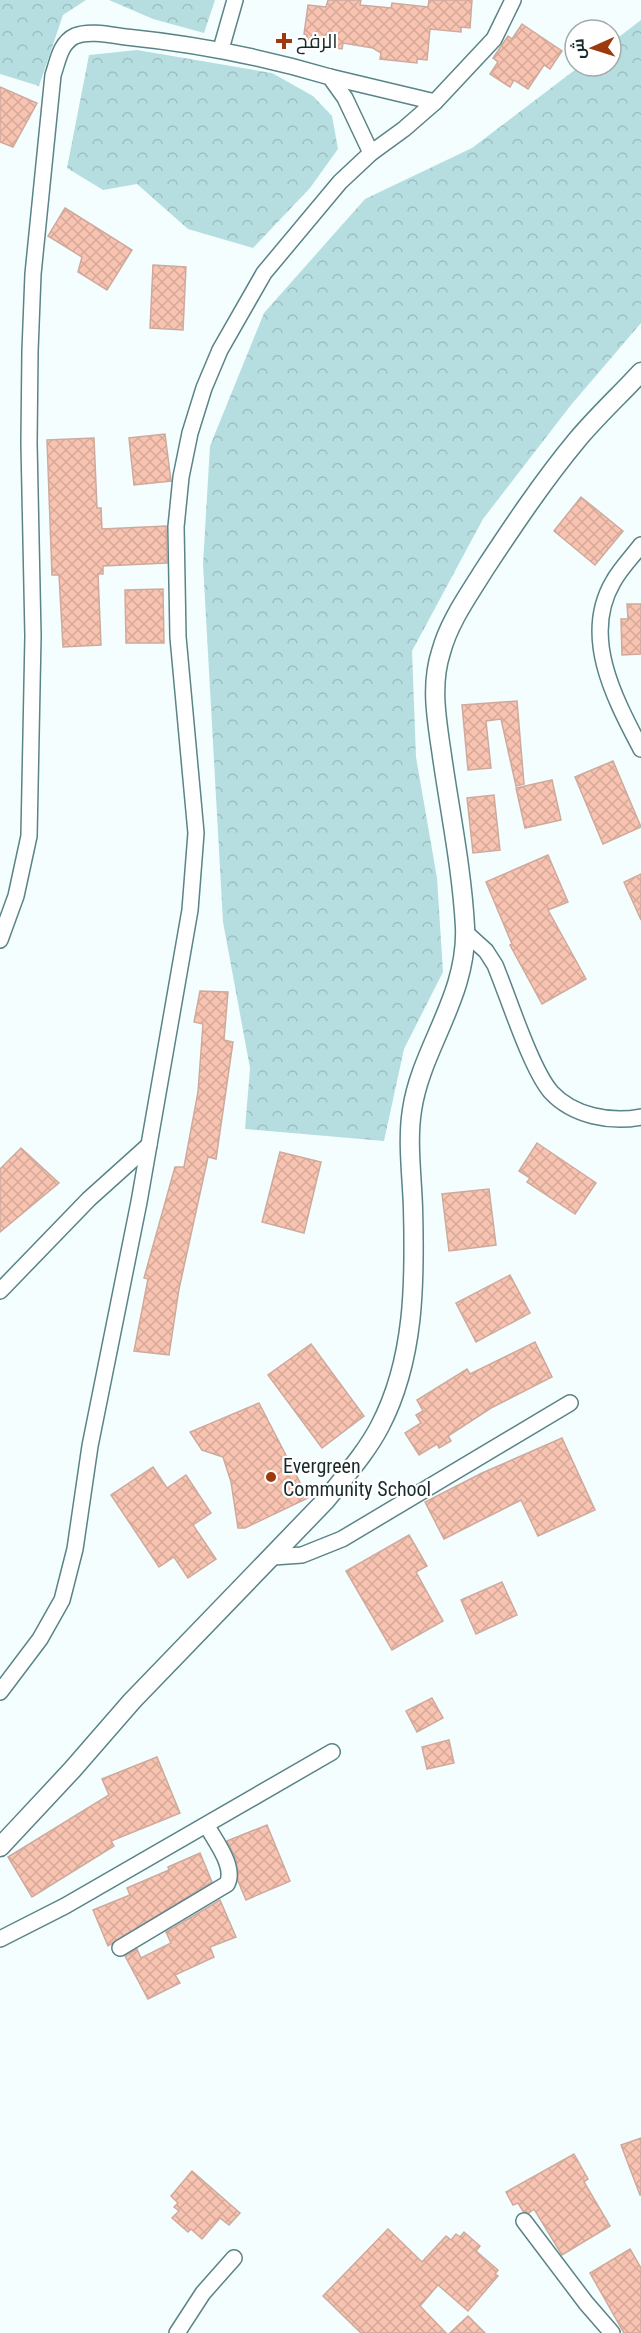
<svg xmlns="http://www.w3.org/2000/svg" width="641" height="2333" font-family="'Roboto Condensed',Cairo,sans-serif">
	<defs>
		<pattern id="forest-crowns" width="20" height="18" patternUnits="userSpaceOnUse" patternTransform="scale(1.5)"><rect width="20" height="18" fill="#b6dee0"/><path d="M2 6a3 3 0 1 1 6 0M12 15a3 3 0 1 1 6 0" fill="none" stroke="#9cbfc0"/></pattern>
		<pattern id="building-cross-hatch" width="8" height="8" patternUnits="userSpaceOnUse" patternTransform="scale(1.5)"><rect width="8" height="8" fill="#f9c3b1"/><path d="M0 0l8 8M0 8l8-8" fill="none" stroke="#d5a898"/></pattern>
	</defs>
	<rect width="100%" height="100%" fill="#f5fefe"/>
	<g fill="url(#forest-crowns)">
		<polygon points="0,0 86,0 63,15 39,86 0,74"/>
		<polygon points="109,0 215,0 204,33 153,19"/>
		<polygon points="641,20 641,323 571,405 483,519 412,651 416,757 437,878 443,972 404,1049 384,1141 245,1129 250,1068 223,922 203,564 210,446 264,313 365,199 472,148 580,66 611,66 611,43"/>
		<polygon points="137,50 272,73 313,96 332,116 338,149 310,188 253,248 188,229 137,184 103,190 67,168 89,55"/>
	</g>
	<g fill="url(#building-cross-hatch)" stroke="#ceaa9e" stroke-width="1.5">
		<polygon points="328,0 361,0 360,5 391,8 392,3 428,7 429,0 472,0 470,28 461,27 461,32 430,29 427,60 417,59 417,63 380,59 381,53 373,48 343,43 342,49 305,43 307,35 304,34 308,5 326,7"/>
		<polygon points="522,24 562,51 550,69 544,65 528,89 514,80 510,87 490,74 498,62 493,58 508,36 512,39"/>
		<polygon points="0,87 37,103 13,147 0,142"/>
		<polygon points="65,208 132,250 107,290 78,272 82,257 48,236"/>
		<polygon points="153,265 186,267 183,330 150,328"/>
		<polygon points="165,434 171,481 134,485 129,438"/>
		<polygon points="94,438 97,508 101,508 102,529 166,526 167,563 103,566 103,574 98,574 101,645 63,647 59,575 52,575 47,440"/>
		<polygon points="581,497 623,531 595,565 554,531"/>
		<polygon points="163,589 164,643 126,643 125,590"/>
		<polygon points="627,604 641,604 641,654 622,655 621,619 628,619"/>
		<polygon points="517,701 524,784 516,786 501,719 486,721 491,768 468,770 462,705"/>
		<polygon points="613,761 641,827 603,844 575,777"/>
		<polygon points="552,780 561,820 525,828 516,788"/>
		<polygon points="494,795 500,850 473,853 467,798"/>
		<polygon points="548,855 568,902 548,910 586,979 542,1004 510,945 512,944 486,882"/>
		<polygon points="641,874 641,920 624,882"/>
		<polygon points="200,991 228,992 224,1040 233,1042 216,1159 208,1157 179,1289 169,1355 134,1351 148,1279 144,1278 175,1167 184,1167 198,1092 203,1024 194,1022"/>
		<polygon points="537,1143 596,1183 575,1214 527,1182 530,1178 519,1171"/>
		<polygon points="21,1148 59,1183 0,1232 0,1169"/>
		<polygon points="280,1152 321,1162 304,1233 262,1222"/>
		<polygon points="489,1189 496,1245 449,1251 442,1194"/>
		<polygon points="510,1275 530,1313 476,1342 456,1303"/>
		<polygon points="535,1342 552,1377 491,1408 448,1436 451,1441 439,1448 437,1444 419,1455 405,1433 421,1423 416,1415 423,1411 417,1400 467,1369 470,1374"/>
		<polygon points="311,1344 364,1416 322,1448 268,1375"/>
		<polygon points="259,1403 308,1498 245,1528 238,1528 231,1482 223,1457 202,1450 190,1432"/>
		<polygon points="562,1438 595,1510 538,1536 521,1500 444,1539 425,1502 482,1473"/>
		<polygon points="153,1467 167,1488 186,1475 211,1513 193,1525 216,1559 188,1578 174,1557 159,1567 111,1495"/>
		<polygon points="409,1535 427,1566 416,1572 443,1621 392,1650 346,1571"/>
		<polygon points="502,1582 517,1615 476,1634 461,1600"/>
		<polygon points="432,1698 443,1718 417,1732 406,1711"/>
		<polygon points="449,1740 454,1763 427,1769 422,1747"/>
		<polygon points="157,1757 180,1813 111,1841 114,1846 32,1897 8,1857 109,1795 102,1779"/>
		<polygon points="267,1825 290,1881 246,1900 238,1881 236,1859 227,1841"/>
		<polygon points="200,1853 212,1882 108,1946 93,1910 130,1895 127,1888 169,1870 168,1867"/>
		<polygon points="220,1900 236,1937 210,1947 214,1957 175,1975 180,1983 148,1999 125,1956 137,1949 141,1958 171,1943 166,1932"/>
		<polygon points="641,2138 641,2195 640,2195 621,2145"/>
		<polygon points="574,2154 588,2179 584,2182 610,2226 562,2255 534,2209 529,2213 523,2211 518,2203 513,2205 506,2192"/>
		<polygon points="192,2171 240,2213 229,2225 220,2218 202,2239 191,2229 188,2232 172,2218 179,2211 174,2207 178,2203 171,2196"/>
		<polygon points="388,2229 422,2262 446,2236 451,2240 456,2234 460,2237 464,2232 480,2246 476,2251 498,2270 495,2274 498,2276 468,2311 438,2285 420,2306 446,2333 361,2333 323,2296"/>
		<polygon points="630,2249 641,2268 641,2333 624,2333 590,2273"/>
		<polygon points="468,2316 485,2333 450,2333"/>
	</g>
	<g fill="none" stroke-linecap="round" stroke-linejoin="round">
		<g stroke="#5a8487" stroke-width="18">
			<g id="minor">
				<polyline points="221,49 235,0"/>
				<polyline points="330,77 435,102"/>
				<path d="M641,545C632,557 620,569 613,582C581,637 615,699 641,749"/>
				<path d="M465,932L486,951L495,965C508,996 531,1069 551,1092C573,1116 611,1123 641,1117"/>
				<path d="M0,940L16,896L29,836L33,636L29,443L30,351L33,274L53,75C58,61 60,43 75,36C89,30 111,35 126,37C195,44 263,57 330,77L345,98L371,153"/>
				<polyline points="0,1291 89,1199 149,1145"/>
				<polyline points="273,1557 302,1555 342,1539 570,1403"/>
				<polyline points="0,1692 40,1639 62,1600 75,1549 90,1446 139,1202 190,910 196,833 178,637 176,527 181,477 190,433 204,388 220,350 264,273 340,182 371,153 404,129 435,102 494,39 513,0"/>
				<polyline points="0,1939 65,1906 332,1752"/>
				<path d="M120,1948L227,1884C236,1867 215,1841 207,1826"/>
				<polyline points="524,2221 586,2303 612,2333"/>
				<polyline points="177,2333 203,2293 234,2258"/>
			</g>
		</g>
		<g stroke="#5a8487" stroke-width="21">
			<path id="tertiary" d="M0,1847L72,1770L132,1701L326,1500C345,1476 366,1453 380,1426C415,1359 415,1281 413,1208C412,1176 407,1141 412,1110C421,1048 468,996 465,927C462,870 450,812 442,756C437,721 430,686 441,652C449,622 468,596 484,570C513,526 543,481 577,440C597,416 620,395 641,372"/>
		</g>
		<use href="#minor" stroke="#fff" stroke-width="15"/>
		<use href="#tertiary" stroke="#fff" stroke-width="18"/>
	</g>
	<g fill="#9e380e" stroke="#fff" stroke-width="2">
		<path d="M281 32h6v6h6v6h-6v6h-6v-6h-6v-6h6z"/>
		<circle cx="271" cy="1477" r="6"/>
	</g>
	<g text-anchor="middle" stroke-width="4.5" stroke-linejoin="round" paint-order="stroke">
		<g font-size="20" fill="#192a2b" stroke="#fff" text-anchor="start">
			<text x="296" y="48">الرفح</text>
			<text x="283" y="1473">Evergreen<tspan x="283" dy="23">Community School</tspan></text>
		</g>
	</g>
	<g transform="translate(593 48) rotate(267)"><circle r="28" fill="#ffffff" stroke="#a3aaaa" stroke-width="1.5"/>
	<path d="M0-4.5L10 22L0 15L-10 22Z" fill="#9e380e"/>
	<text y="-9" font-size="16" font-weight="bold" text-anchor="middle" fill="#192a2b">ش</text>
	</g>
</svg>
